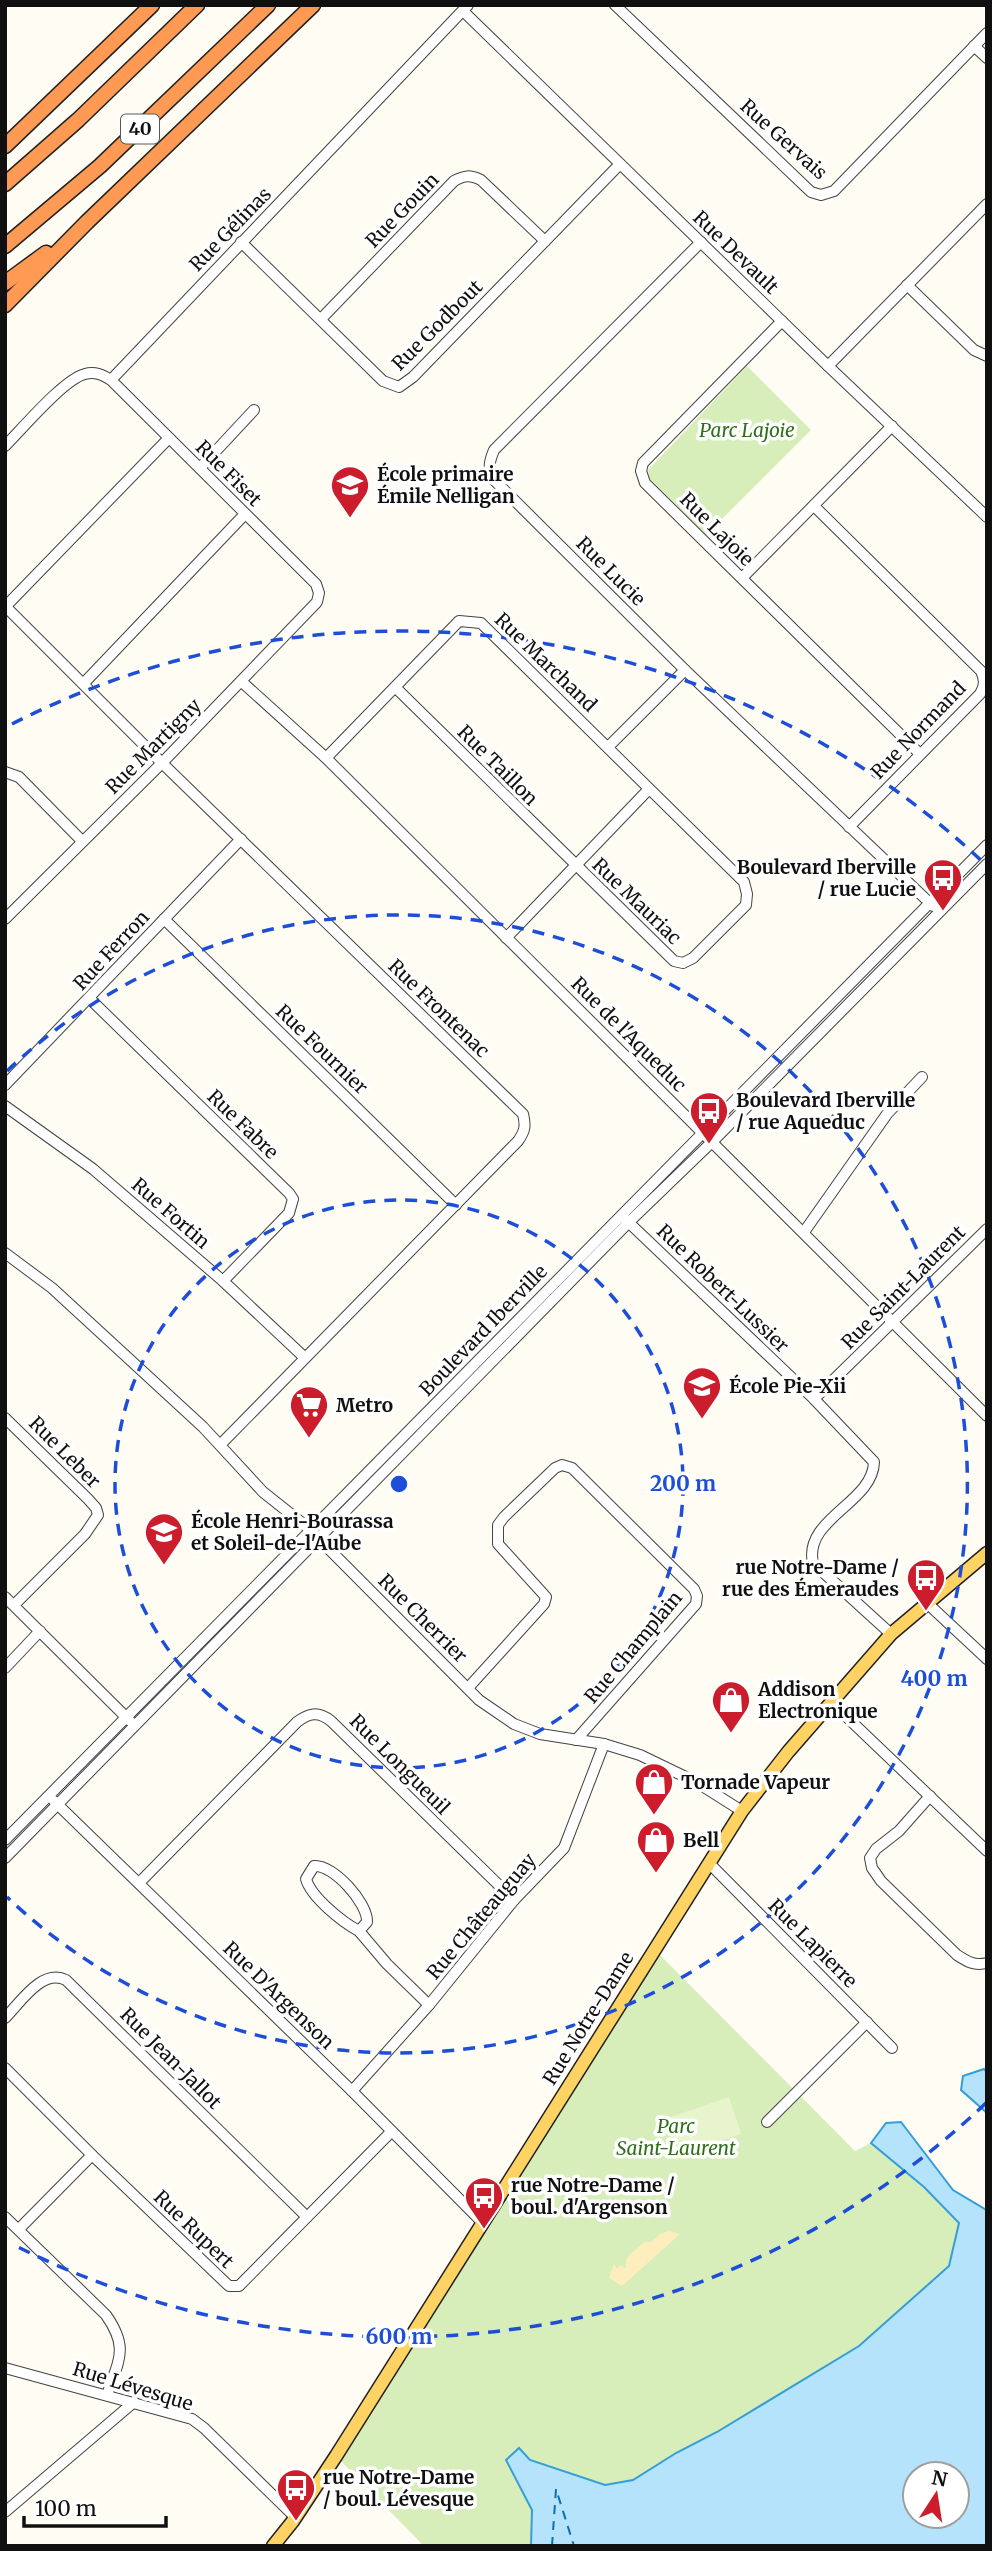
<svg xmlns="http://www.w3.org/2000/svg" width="992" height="2551" font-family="Merriweather,serif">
	<rect width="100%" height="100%" fill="#fffcf4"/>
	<g fill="#d7edba">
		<polygon points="747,366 811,430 706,535 650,479 648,470"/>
		<polygon points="655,1950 855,2151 871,2143 924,2187 959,2223 949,2266 859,2346 717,2432 676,2453 633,2480 605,2485 530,2460 520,2448 507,2460 532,2510 531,2546 419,2546 421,2543 336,2456"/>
	</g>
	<polygon fill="#feedbd" points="669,2231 680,2234 622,2286 609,2278 614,2264 617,2269 620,2265 626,2268 626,2260 630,2254 645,2242 651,2242 660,2234"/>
	<polygon fill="#e8f4cc" points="729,2097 741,2134 680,2154 668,2118"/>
	<g fill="#b4e3fb" stroke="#369ed7" stroke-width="2" fill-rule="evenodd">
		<polygon points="984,2069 987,2072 987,2113 961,2090 963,2076"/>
		<path d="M901,2122L953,2190L985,2209L987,2208V2546H531L532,2510L506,2460L519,2448L530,2460L605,2485L633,2480L676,2453L717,2432L859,2346L949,2266L959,2223L924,2187L871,2143L886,2123ZM915,2474H957V2516H915Z"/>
	</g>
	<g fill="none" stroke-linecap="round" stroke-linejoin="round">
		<polyline stroke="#0f6fad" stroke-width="2" stroke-dasharray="9 7" stroke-linecap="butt" points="552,2546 556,2489 574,2546"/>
		<g stroke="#434343" stroke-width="12">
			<g id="minor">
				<polyline points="615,5 811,192 821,195 834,191 987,33"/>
				<polyline points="463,11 828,366 987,517"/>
				<polyline points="974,46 987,58"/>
				<polyline points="241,242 383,381 399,387 413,377 620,164"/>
				<path d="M701,242L494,450C489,462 488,468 493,479L685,670L933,906"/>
				<polyline points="907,285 974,350 987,356"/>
				<path d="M321,319L454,181C465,175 470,175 481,180L545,241"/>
				<polyline points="782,321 643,463 641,471 645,483 920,754"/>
				<polyline points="828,366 987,204"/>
				<polyline points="111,380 468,5"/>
				<path d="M5,446C22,429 64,379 85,374C95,371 103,375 111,380L316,584L319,593L317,602L162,763L5,919"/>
				<polyline points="200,468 254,410"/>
				<path d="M814,506L981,671C985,680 985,685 980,694L849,827"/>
				<polyline points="742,578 892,426"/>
				<polyline points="5,607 169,438"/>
				<path d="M6,607L162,763L523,1114C526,1126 525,1131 518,1141L220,1445"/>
				<polyline points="242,682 326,758 987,1416"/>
				<polyline points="84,683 245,514"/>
				<polyline points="608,747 685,670"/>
				<polyline points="326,758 459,621 481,623 744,882 747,894 746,905 693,958 683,963 674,961 396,688"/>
				<polyline points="5,772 19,777 82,841"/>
				<polyline points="164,919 456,1205"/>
				<polyline points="506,938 649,789"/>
				<polyline points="90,999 289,1193 293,1199 289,1213 223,1281"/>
				<polyline points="5,1085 241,839"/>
				<polyline points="5,1106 93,1169 223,1281 304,1357"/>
				<path d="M624,1218L814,1399L874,1462C873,1503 803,1519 813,1563L891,1634"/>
				<polyline points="804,1232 887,1114 922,1077"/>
				<polyline points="5,1253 52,1288 203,1427 263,1492 307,1527 479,1700 514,1724 540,1734 604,1744 640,1755 696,1782 742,1811"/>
				<polyline points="814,1399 987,1229"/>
				<polyline points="5,1418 88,1499 96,1508 98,1515 85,1534 14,1605"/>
				<polyline points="5,1597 130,1721"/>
				<polyline points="927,1603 987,1659"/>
				<polyline points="5,1668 40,1631"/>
				<polyline points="468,1688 544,1604 546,1597 498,1544 498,1525 504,1517 555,1468 562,1465 572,1468 694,1589 697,1596 696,1604 576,1740"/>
				<polyline points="831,1702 987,1851"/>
				<path d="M930,1796L899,1831L876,1849L870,1858L872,1868L881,1881L957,1955C968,1962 974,1966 987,1963"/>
				<polyline points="54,1801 352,2091 482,2222"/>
				<polyline points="5,1840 987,845"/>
				<polyline points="5,1858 628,1223 713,1141 987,864"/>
				<polyline points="709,1863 892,2048"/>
				<path d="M139,1883L297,1722C309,1713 318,1711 331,1721L514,1900"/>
				<path d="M359,1931C342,1922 311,1897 306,1879L314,1866C333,1864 368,1903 367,1922L359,1931L387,1964L429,2005"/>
				<path d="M5,2018C20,2003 42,1968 66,1980L307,2217"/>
				<polyline points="5,2068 92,2155 229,2286 239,2286 391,2132"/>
				<polyline points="352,2091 429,2005 514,1900 564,1848 604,1744"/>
				<polyline points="767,2122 867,2022"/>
				<path d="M5,2217L106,2315C129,2348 119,2359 107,2395"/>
				<polyline points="19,2229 92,2155"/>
				<polyline points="5,2368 192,2419 204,2428 295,2517"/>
				<polyline points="5,2512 134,2402"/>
			</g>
		</g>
		<g stroke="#212121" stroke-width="15">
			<polyline id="major" points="273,2546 293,2521 336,2456 742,1811 788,1752 891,1634 987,1553"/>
		</g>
		<g stroke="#212121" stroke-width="17">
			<g id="highway">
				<polyline points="5,146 152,5"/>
				<polyline points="5,184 78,120 197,5"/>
				<polyline points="5,246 100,166 268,5"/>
				<polyline points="5,283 46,253"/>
				<polyline points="5,305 87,222 313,5"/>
			</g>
		</g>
		<use href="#minor" stroke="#fff" stroke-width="10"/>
		<use href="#major" stroke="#ffd264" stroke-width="12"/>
		<use href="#highway" stroke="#fe9a53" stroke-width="14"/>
	</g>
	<g fill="none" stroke="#1d4ed8" stroke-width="3.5" stroke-dasharray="12 9">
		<circle cx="399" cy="1484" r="284"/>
		<path d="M7 1071A569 569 0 1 1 7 1897"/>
		<path d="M986 2103A853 853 0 0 1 12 2244M12 724A853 853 0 0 1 986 865"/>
	</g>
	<defs>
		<g id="school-pin" transform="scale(2.0125)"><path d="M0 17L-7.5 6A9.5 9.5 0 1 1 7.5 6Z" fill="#cc1d2d" stroke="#fff"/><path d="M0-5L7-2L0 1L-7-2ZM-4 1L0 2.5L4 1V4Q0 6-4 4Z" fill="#fff"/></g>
		<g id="bus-pin" transform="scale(2.0125)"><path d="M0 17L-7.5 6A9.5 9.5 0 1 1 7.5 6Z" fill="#cc1d2d" stroke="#fff"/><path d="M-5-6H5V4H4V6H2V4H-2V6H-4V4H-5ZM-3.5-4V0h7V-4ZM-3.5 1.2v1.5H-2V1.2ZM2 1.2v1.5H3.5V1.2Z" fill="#fff"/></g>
		<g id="supermarket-pin" transform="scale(2.0125)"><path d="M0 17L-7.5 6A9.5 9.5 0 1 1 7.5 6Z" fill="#cc1d2d" stroke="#fff"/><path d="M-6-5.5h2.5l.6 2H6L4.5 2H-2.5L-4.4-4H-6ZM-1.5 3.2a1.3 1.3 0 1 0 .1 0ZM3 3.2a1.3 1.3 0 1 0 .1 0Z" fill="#fff"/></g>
		<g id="shop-pin" transform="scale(2.0125)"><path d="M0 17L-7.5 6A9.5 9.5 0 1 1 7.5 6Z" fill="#cc1d2d" stroke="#fff"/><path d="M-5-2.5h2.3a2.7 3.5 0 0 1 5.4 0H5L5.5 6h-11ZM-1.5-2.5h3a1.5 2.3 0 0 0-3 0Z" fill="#fff"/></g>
	</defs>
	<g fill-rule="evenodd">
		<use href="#school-pin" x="350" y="485"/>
		<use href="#bus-pin" x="943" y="878"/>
		<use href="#bus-pin" x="709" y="1111"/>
		<use href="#school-pin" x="702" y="1386"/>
		<use href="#supermarket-pin" x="309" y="1405"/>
		<use href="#school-pin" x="164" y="1532"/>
		<use href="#bus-pin" x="926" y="1578"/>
		<use href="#shop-pin" x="731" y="1700"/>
		<use href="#shop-pin" x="654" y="1782"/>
		<use href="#shop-pin" x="656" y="1840"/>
		<use href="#bus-pin" x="484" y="2196"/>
		<use href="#bus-pin" x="296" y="2488"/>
	</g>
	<g text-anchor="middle" stroke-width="7" stroke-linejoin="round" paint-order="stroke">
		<rect fill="#fff" stroke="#585858" stroke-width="2" x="121" y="114.5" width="38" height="29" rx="5"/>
		<g font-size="18" font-weight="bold" fill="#101010">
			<text x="140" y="135">40</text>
		</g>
		<g font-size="19" fill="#101010" stroke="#fff">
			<text transform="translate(784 139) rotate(42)" y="7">Rue Gervais</text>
			<text transform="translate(402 210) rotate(-46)" y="7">Rue Gouin</text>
			<text transform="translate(230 229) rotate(-46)" y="7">Rue Gélinas</text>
			<text transform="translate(736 252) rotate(44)" y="7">Rue Devault</text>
			<text transform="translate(437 325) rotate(-45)" y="7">Rue Godbout</text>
			<text transform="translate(229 473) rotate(45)" y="7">Rue Fiset</text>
			<text transform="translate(717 529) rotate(45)" y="7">Rue Lajoie</text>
			<text transform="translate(611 571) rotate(45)" y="7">Rue Lucie</text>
			<text transform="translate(546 662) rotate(44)" y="7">Rue Marchand</text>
			<text transform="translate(918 730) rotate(-46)" y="7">Rue Normand</text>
			<text transform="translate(153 746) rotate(-45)" y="7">Rue Martigny</text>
			<text transform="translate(498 765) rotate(45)" y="7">Rue Taillon</text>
			<text transform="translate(637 901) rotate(44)" y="7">Rue Mauriac</text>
			<text transform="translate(111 950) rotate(-47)" y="7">Rue Ferron</text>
			<text transform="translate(439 1008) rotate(44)" y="7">Rue Frontenac</text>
			<text transform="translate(629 1034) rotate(45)" y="7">Rue de l'Aqueduc</text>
			<text transform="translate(322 1049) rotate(44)" y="7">Rue Fournier</text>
			<text transform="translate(243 1124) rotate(44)" y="7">Rue Fabre</text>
			<text transform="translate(171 1213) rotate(41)" y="7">Rue Fortin</text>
			<text transform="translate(903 1287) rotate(-45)" y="7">Rue Saint-Laurent</text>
			<text transform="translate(723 1288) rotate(44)" y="7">Rue Robert-Lussier</text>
			<text transform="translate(483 1330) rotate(-46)" y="7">Boulevard Iberville</text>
			<text transform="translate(65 1452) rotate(45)" y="7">Rue Leber</text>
			<text transform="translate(423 1618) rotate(45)" y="7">Rue Cherrier</text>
			<text transform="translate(633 1647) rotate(-50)" y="7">Rue Champlain</text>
			<text transform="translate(400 1764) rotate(45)" y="7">Rue Longueuil</text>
			<text transform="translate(481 1916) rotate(-50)" y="7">Rue Châteauguay</text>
			<text transform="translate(813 1943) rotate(45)" y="7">Rue Lapierre</text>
			<text transform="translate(279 1995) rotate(44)" y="7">Rue D'Argenson</text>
			<text transform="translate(588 2018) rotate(-58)" y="7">Rue Notre-Dame</text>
			<text transform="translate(171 2058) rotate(45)" y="7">Rue Jean-Jallot</text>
			<text transform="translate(194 2229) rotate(44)" y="7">Rue Rupert</text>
			<text transform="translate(133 2386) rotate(17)" y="7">Rue Lévesque</text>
		</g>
		<g font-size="19" font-style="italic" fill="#306f1a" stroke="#fff">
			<text x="747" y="437">Parc Lajoie</text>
			<text x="676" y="2133">Parc<tspan x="676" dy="22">Saint-Laurent</tspan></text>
		</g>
		<g font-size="19" font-weight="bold" fill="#101010" stroke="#fff" text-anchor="start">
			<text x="377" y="481">École primaire<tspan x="377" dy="22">Émile Nelligan</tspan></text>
			<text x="916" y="874" text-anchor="end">Boulevard Iberville<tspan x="916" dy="22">/ rue Lucie</tspan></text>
			<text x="736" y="1107">Boulevard Iberville<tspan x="736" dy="22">/ rue Aqueduc</tspan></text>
			<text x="729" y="1393">École Pie-Xii</text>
			<text x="336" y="1412">Metro</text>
			<text x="191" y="1528">École Henri-Bourassa<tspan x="191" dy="22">et Soleil-de-l'Aube</tspan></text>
			<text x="899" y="1574" text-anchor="end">rue Notre-Dame /<tspan x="899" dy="22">rue des Émeraudes</tspan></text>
			<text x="758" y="1696">Addison<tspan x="758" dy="22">Electronique</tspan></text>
			<text x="681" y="1789">Tornade Vapeur</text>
			<text x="683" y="1847">Bell</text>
			<text x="511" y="2192">rue Notre-Dame /<tspan x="511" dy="22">boul. d'Argenson</tspan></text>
			<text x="323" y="2484">rue Notre-Dame<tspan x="323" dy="22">/ boul. Lévesque</tspan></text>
		</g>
	</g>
	<circle cx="399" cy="1484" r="10" fill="#1d4ed8" stroke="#fff" stroke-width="3.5"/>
	<g font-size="21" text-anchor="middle" font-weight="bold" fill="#1d4ed8" stroke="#fff" stroke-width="7" stroke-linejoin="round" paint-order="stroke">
		<text x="683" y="1491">200 m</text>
		<text x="934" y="1686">400 m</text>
		<text x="399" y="2344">600 m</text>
	</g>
	<rect width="992" height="2551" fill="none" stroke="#101010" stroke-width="14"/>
	<g transform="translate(936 2495) rotate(12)"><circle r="33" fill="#ffffff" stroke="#9f9f9f" stroke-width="2"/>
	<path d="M0-5L12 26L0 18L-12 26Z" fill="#cc1d2d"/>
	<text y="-10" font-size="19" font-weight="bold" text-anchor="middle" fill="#101010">N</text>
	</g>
	<path d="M24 2516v10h142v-10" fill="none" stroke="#101010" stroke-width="3.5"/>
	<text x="35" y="2516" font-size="21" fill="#101010" stroke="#ffffff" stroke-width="5" paint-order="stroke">100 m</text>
</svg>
